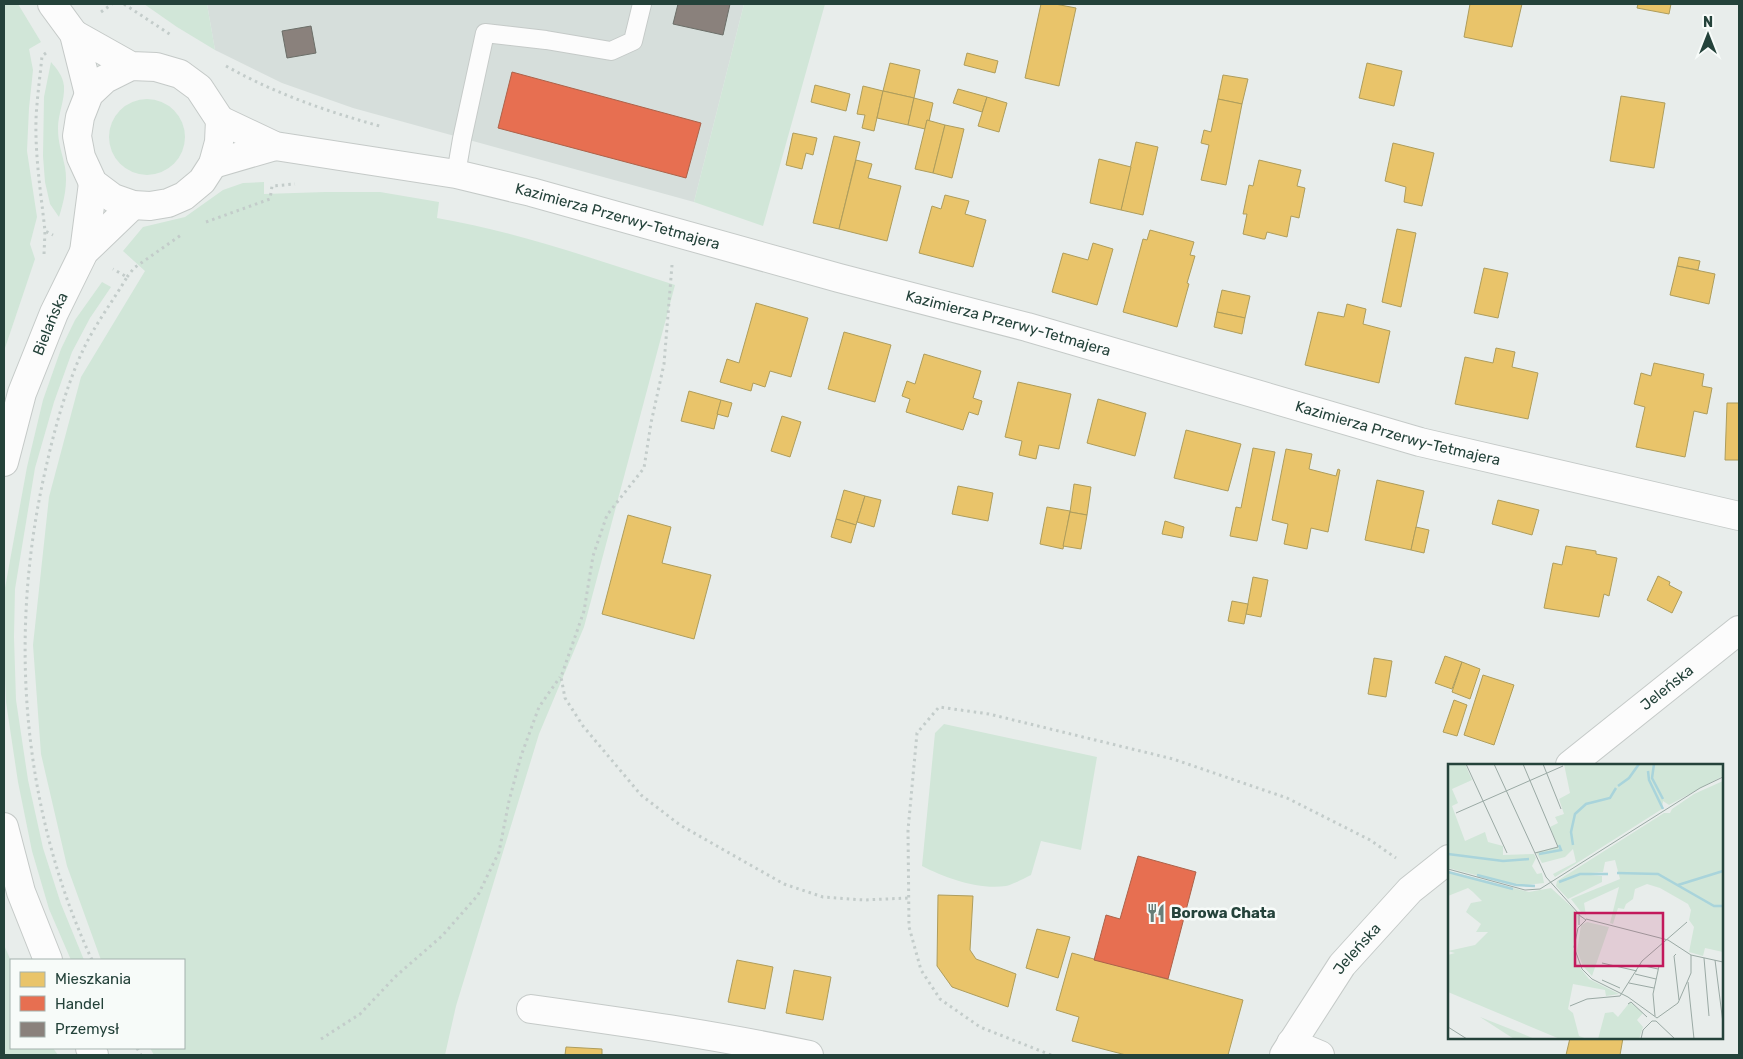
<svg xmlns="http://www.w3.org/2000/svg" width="1743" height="1059" font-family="Rubik,sans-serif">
	<rect width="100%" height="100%" fill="#e8edeb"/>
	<polygon fill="#d6dedb" points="207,4 744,4 694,202 353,108 282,83 215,50"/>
	<g fill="#d1e6d8">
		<polygon points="4,4 18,4 41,42 29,49 33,70 29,108 27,151 37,217 30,244 35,259 4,351"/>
		<polygon points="144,4 207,4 215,50 177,27"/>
		<polygon points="744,4 825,4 763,226 694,202"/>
		<path d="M51,62C57,69 63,76 64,86C65,100 58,114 58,128C58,144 62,152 65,167C68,184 64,201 59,217L50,204L45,182L43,156L44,97Z"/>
		<circle cx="147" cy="137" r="38"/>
		<path d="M264,182V194L325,192H380L439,202L437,218C518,232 597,260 675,285L584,627L539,734L456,1006L445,1055H154L150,1048H184V960H101L67,866L41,754L33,645L49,497L81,377L145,271L123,251L143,227L185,217L223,190L243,183Z"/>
		<polygon points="102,282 111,287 90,318 72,352 54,402 35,468 15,589 14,637 16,700 28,780 43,848 61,904 84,960 71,960 49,909 32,851 18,782 6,702 4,651 5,588 27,467 43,400 61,349 75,320"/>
		<path d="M944,724L1097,757L1081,850L1041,841L1031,875C1023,879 1014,884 1006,886C978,890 946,878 922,866L935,733Z"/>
		<polygon points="4,945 11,961 11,1048 53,1048 58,1055 4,1055"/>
	</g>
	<g fill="#e9c46a" stroke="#ae9d5c">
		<polygon points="1041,4 1055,4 1076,8 1059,86 1025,78"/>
		<polygon points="1470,4 1522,4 1512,47 1464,37"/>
		<polygon points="1638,4 1671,4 1669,14 1637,8"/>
		<polygon points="967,53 998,61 995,73 964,65"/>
		<polygon points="890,63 920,70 914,98 883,91"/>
		<polygon points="1367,63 1402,71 1394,106 1359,98"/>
		<polygon points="1223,75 1248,79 1242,104 1218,99"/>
		<polygon points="815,85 850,94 846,111 811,102"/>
		<polygon points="863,86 883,91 874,131 862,128 865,115 857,114"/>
		<polygon points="958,89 987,97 982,112 953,103"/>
		<polygon points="883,91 914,98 908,125 877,118"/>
		<polygon points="1621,96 1665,103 1654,168 1610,161"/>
		<polygon points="987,97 1007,103 999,132 978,126"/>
		<polygon points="914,98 933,103 929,121 927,120 925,129 908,125"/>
		<polygon points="1218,99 1242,104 1226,185 1201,180 1209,145 1201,143 1204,130 1211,132"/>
		<polygon points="927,120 945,125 933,173 915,169"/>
		<polygon points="945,125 964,129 952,178 933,173"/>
		<polygon points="793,133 817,138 813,155 806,153 802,169 786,165"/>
		<polygon points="834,136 860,142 839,229 813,223"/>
		<polygon points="1136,142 1158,147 1143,215 1121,210"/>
		<polygon points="1393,143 1434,153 1422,206 1404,202 1406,187 1385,181"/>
		<polygon points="1099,159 1131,167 1121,210 1090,203"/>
		<polygon points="856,160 872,164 868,178 901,186 887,241 839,229"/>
		<polygon points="1259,160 1301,170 1297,186 1305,188 1299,218 1291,216 1287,237 1267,232 1265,239 1263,239 1243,234 1247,214 1243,214 1249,185 1253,186"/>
		<polygon points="945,195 969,201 965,214 986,220 973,267 919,253 932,206 941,209"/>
		<polygon points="1397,229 1416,233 1401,307 1382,302"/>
		<polygon points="1150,230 1194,242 1190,255 1195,256 1187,283 1189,284 1177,327 1123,312 1143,239 1147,240"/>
		<polygon points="1093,243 1113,249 1097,305 1052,292 1063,253 1088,260"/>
		<polygon points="1679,257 1700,261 1698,270 1677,266"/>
		<polygon points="1677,266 1715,274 1709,304 1670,295"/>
		<polygon points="1484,268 1508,273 1498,318 1474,313"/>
		<polygon points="1222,290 1250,296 1245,318 1217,312"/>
		<polygon points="756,303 808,318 791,377 770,371 765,387 753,383 751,391 720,382 727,359 739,363"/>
		<polygon points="1347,304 1366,309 1363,324 1390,331 1379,383 1305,365 1318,312 1344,317"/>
		<polygon points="1217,312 1245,318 1242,334 1214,327"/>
		<polygon points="844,332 891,345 875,402 828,389"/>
		<polygon points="1496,348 1515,352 1512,367 1538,373 1528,419 1455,404 1465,357 1493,363"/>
		<polygon points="924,354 981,371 973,398 982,401 978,415 969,412 963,430 906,412 910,399 902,396 907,381 915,384"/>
		<polygon points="1654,363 1704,374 1702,386 1712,388 1707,414 1694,411 1685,457 1636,447 1645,407 1634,404 1641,373 1651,376"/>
		<polygon points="1018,382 1071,394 1059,449 1039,445 1036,459 1019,455 1022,441 1005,437"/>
		<polygon points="689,391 721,400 714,429 681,421"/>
		<polygon points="1098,399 1146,413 1135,456 1087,443"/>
		<polygon points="721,400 732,403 728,417 717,414"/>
		<polygon points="1727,403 1739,403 1739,460 1725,460"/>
		<polygon points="782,416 801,422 790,457 771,451"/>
		<polygon points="1186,430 1241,444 1228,491 1174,478"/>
		<polygon points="1253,448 1275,452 1257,541 1230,536 1236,507 1241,508"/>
		<polygon points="1286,449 1312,454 1309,469 1336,476 1338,469 1340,470 1328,532 1311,528 1307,549 1284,544 1288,524 1272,520"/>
		<polygon points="1377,480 1424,491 1411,550 1365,540"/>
		<polygon points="1074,484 1091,487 1087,515 1070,512"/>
		<polygon points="958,486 993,493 988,521 952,514"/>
		<polygon points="844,490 865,496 856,525 836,519"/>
		<polygon points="865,496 881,500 874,527 857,522"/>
		<polygon points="1498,500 1539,510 1532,535 1492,524"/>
		<polygon points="1047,507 1070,511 1063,549 1040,544"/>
		<polygon points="1070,512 1087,515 1081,549 1063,546"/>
		<polygon points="628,515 671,527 662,563 711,575 694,639 602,614"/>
		<polygon points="836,519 856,525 851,543 831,537"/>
		<polygon points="1165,521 1184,527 1182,538 1162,534"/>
		<polygon points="1416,527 1429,530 1424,553 1411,550"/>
		<polygon points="1566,546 1596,551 1596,554 1617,558 1609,596 1604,594 1599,617 1544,608 1553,563 1562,565"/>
		<polygon points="1658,576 1670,582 1669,585 1682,592 1672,613 1647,600"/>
		<polygon points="1253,577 1268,580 1261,617 1246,614"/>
		<polygon points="1232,601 1248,604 1244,624 1228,621"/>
		<polygon points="1445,656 1462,662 1452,689 1435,683"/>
		<polygon points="1374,658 1392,661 1386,697 1368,694"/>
		<polygon points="1462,662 1480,669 1470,699 1452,692"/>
		<polygon points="1483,675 1514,685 1494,745 1464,735"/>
		<polygon points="1454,700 1467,705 1457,736 1443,732"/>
		<polygon points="938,895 973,896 970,950 976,959 1016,974 1008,1007 952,987 937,966"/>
		<polygon points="1037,929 1070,937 1058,978 1026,968"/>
		<polygon points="1072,953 1243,1000 1228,1055 1126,1055 1072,1041 1079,1017 1056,1010"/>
		<polygon points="737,960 773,967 765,1009 728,1002"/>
		<polygon points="794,970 831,977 823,1020 786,1013"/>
		<polygon points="1570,1038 1623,1038 1620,1055 1566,1055"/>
		<polygon points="566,1047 602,1049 602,1055 565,1055"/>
	</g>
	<g fill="#e76f51" stroke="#ac624a">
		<polygon points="512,72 701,123 686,178 498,128"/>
		<polygon points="1138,856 1196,872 1168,979 1094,960 1106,915 1120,919"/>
	</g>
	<g fill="#8a817c" stroke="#6b6e68">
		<polygon points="678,4 730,4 723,35 673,24"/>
		<polygon points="311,26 316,53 287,58 282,31"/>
	</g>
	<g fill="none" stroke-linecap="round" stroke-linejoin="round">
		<g stroke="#c5cac8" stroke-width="20">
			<polyline id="service" points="456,174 462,139 485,33 546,40 611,51 633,41 642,4"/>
		</g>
		<g stroke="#c5cac8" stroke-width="30">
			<g id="minor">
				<path id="s1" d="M1570,765L1739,630"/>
				<path d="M531,1009C624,1022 717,1035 809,1055"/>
				<polyline points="1291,1043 1320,1055"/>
				<path id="s2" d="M1284,1055L1342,965L1410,890L1449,859"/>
			</g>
		</g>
		<g stroke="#c5cac8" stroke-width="30">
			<g id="tertiary">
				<polyline points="52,4 74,34 89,94"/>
				<polyline points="74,34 131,66 156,67 180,74 199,88 220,120 219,142 213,164 202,181 184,196 168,203 150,206 133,205 113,198 93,183 81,157 77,136 80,117 89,94 105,79 131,66"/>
				<path id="s3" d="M220,120L275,146L456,174L531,192L839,278L1027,327L1420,442L1739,516"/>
				<polyline points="213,164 275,146"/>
				<polyline points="84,252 93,183"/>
				<path id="s4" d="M4,462L22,393L54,313L84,252L133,205"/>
				<polyline points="4,827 21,892 48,960"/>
				<polyline points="90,1048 94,1055"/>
			</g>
		</g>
		<g stroke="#c3ccca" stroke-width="3" stroke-dasharray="2.5 4" stroke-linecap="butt">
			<polyline points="124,4 171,35"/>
			<polyline points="101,12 112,4"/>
			<path d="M46,53L42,56C40,77 37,98 36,119C35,157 41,194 45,231L53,235"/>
			<path d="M226,66C278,95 326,111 383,127"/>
			<polyline points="206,222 270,199 272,186 295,184"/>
			<polyline points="44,254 45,231"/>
			<polyline points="672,265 664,364 651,423 644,468 607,515 593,556 584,611 561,677 565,698 583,726 641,795 680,825 745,862 784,884 823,897 864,900 908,898"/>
			<polyline points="127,277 134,268 181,235"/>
			<path d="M92,960C20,806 8,627 47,463C55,427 68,381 84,348C96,323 113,301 127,277L113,269"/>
			<polyline points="321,1039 360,1014 396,976 442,936 478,895 499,852 509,801 521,756 539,707 560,677"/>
			<polyline points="137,1048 141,1055"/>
			<polyline points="1051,1055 980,1027 940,999 921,970 909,927 908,830 917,733 939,707 989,714 1173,759 1287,798 1370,840 1396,858"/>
		</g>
		<use href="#service" stroke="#fcfcfc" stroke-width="18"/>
		<use href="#minor" stroke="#fcfcfc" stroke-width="28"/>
		<use href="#tertiary" stroke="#fcfcfc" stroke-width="28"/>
	</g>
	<defs>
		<g id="restaurant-bare" transform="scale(1.5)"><path d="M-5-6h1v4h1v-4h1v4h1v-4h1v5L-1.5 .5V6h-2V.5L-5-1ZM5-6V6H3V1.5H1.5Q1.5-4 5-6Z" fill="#697e78" stroke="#f7fbf9" stroke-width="2.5" paint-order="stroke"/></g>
	</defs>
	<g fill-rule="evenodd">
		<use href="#restaurant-bare" x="1156" y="913"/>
	</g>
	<g text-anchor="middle" stroke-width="5" stroke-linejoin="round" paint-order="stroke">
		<g font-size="15" fill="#24423a" stroke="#f7fbf9">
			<text dy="5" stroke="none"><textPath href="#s3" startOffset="411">Kazimierza Przerwy-Tetmajera</textPath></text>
			<text dy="5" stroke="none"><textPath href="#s3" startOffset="816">Kazimierza Przerwy-Tetmajera</textPath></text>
			<text dy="5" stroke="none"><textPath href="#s4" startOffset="146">Bielańska</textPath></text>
			<text dy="5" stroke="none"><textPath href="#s3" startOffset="1221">Kazimierza Przerwy-Tetmajera</textPath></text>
			<text dy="5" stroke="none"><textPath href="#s1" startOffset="124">Jeleńska</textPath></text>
			<text dy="5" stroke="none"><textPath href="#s2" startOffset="129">Jeleńska</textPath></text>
		</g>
		<g font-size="15" font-weight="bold" fill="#24423a" stroke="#f7fbf9" text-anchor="start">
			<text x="1171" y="918">Borowa Chata</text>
		</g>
	</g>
	<g transform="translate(1448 764)">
		<rect width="275" height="275" fill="#e8edeb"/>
		<path d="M0,0H17L24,16L4,25L10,39L4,42L17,77L37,68L40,78L55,82V91L86,90L88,94L84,102L89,110L94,109L96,119L70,122L0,104ZM116,0H275V12L221,41L215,37L214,45L107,113L105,110L128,98L125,85L117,93L94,99L88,88L110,83L102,63L110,59L107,53L116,50L111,35L122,29ZM275,17V188L257,184L255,192L241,188L246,163L241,156L243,146L240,140L212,124L199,120L187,125L185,135L178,140L176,145L170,144L165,160L162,159L171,123L136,139L138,151L133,148L123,135L172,115L167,96L157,98L155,108L143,109V111L154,112V118L120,135L108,122L109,117L216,49H222L224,45L246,30ZM0,107L81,128L103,124L125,144L130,152L125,184L129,200L141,215L171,230L158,232L157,226L125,220L120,245L125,249L131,272L139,275H112L0,228V191L7,189L0,187L27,181L40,168H28L33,160L18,148L23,139L34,137L25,128L20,124L0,132ZM139,158L161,163L144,212L135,202L129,187L133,161ZM182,238L195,249L189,256L195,263L191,275H150L157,249L165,248L170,253ZM32,253L70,268L87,275H66Z" fill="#d1e6d8"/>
		<path fill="none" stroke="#a9d4db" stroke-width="2.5" d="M206,0L204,14L215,35M200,7L201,16L215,45M170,22L181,14L191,0M125,81L123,68L127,50L138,40L162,34L168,24M0,90L55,97L81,95M91,90L113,86L111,81M0,108L65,125M169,109L210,110L266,142H275M29,111L68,121L87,122M111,118L132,110H160M230,121L275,107"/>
		<path fill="none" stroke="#9aa9a4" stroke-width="1" d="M18,0L59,89M46,0L98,113L131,150V161M75,0L110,83L87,89M95,0L113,45M8,49L115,2M0,105L77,126L92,125L252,24L275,13M131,151L138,156L130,164L126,183L134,205L144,215L180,233L209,254M138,155L220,176L243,191L275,198M228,190L226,192L231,236M256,194L261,252M267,196L275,259M154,199L189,207M192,201L210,205M187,210L208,215M154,216L172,224M240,218L246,275M181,219L206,224M180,240L183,238L199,253M122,242L139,235L172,232L194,197L239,158M207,252L205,230L211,202M209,254L230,239L243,209V191M204,257H208L227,275M0,263L19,275M193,275L195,266L204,257"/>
		<path fill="#c2185b" fill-opacity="0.15" stroke="#c2185b" stroke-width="2.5" d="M127,149H215V202H127Z"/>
		<rect width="275" height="275" fill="none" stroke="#24423a" stroke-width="2.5"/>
	</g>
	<rect width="1743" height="1059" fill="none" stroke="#24423a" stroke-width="10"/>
	<rect x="10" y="959" width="175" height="90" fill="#f7fbf9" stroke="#a3b1ad"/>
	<rect x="20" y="972" width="25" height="15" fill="#e9c46a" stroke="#a3b1ad"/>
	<text x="55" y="984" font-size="15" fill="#24423a">Mieszkania</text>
	<rect x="20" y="996" width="25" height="15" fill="#e76f51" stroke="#a3b1ad"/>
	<text x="55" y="1009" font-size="15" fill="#24423a">Handel</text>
	<rect x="20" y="1022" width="25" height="15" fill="#8a817c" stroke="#a3b1ad"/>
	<text x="55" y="1034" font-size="15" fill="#24423a">Przemysł</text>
	<g transform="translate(1708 35)" stroke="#f7fbf9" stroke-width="4" paint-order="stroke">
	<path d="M0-4L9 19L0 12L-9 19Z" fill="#24423a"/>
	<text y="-8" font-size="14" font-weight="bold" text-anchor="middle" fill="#24423a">N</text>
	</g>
</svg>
